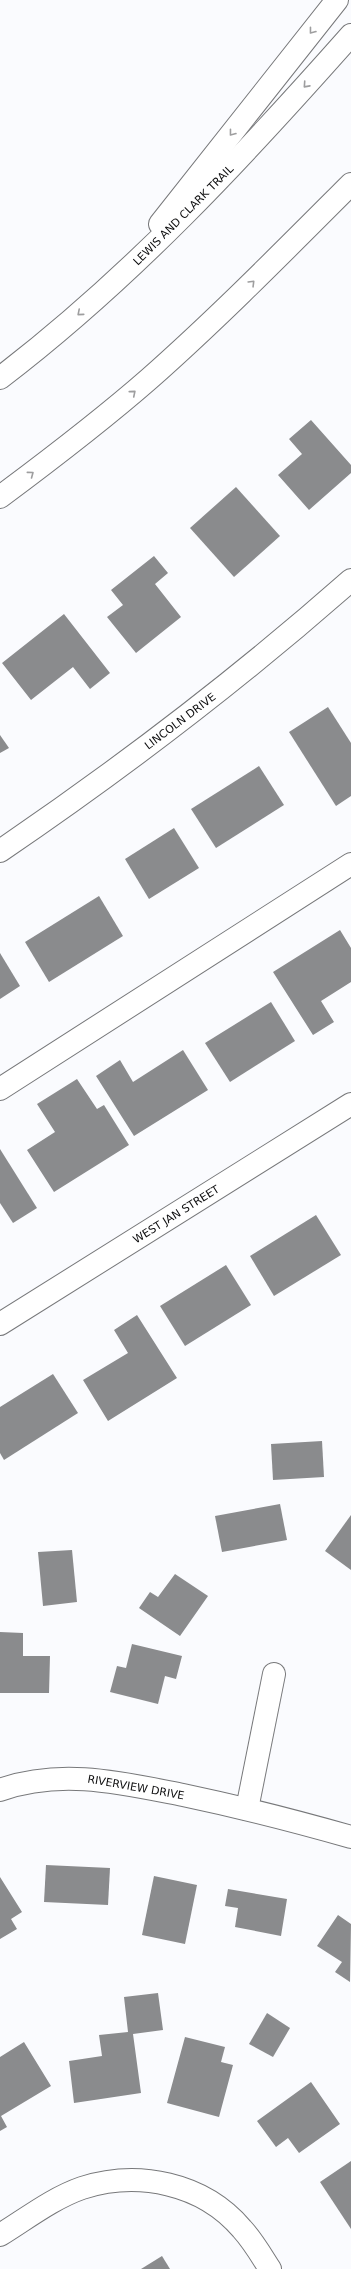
<svg xmlns="http://www.w3.org/2000/svg" width="351" height="2269" font-family="'DejaVu Sans',sans-serif">
	<rect width="100%" height="100%" fill="#fafbfe"/>
	<g fill="#8a8b8d">
		<polygon points="311,420 351,465 351,473 309,510 278,475 302,454 289,439"/>
		<polygon points="236,487 280,536 234,577 190,528"/>
		<polygon points="154,556 168,573 155,584 181,617 136,653 107,617 123,605 111,590"/>
		<polygon points="64,614 110,673 90,689 73,667 31,700 2,663"/>
		<polygon points="328,707 351,743 351,796 336,806 289,732"/>
		<polygon points="0,735 9,748 0,753"/>
		<polygon points="259,766 284,805 216,848 191,809"/>
		<polygon points="174,828 199,868 149,899 125,859"/>
		<polygon points="99,896 123,936 49,982 25,942"/>
		<polygon points="340,930 351,948 351,982 321,1001 334,1022 313,1035 273,972"/>
		<polygon points="0,953 20,986 0,999"/>
		<polygon points="271,1002 295,1041 230,1082 205,1043"/>
		<polygon points="183,1050 208,1090 134,1136 96,1076 120,1060 133,1082"/>
		<polygon points="77,1079 97,1109 104,1105 129,1145 54,1192 27,1150 55,1132 37,1104"/>
		<polygon points="0,1149 37,1208 13,1223 0,1203"/>
		<polygon points="316,1215 341,1255 274,1296 250,1256"/>
		<polygon points="226,1265 251,1305 185,1346 160,1306"/>
		<polygon points="137,1315 177,1378 108,1421 83,1380 128,1353 114,1330"/>
		<polygon points="53,1374 78,1413 4,1460 0,1453 0,1407"/>
		<polygon points="322,1441 324,1477 273,1480 271,1444"/>
		<polygon points="280,1504 287,1540 222,1552 215,1516"/>
		<polygon points="351,1515 351,1570 325,1551"/>
		<polygon points="72,1550 77,1602 43,1606 38,1552"/>
		<polygon points="175,1574 208,1596 180,1636 139,1608 150,1592 158,1597"/>
		<polygon points="0,1632 23,1633 23,1656 50,1656 49,1693 0,1693"/>
		<polygon points="132,1644 182,1656 176,1679 165,1676 158,1704 110,1692 117,1666 126,1668"/>
		<polygon points="46,1865 110,1868 108,1905 44,1902"/>
		<polygon points="154,1876 197,1885 185,1944 142,1935"/>
		<polygon points="0,1877 22,1912 11,1919 17,1929 0,1939"/>
		<polygon points="228,1889 287,1899 281,1936 235,1927 238,1908 225,1906"/>
		<polygon points="338,1915 351,1924 350,1982 335,1972 342,1962 317,1946"/>
		<polygon points="158,1993 163,2030 133,2034 141,2093 74,2103 69,2061 102,2056 99,2035 128,2032 124,1997"/>
		<polygon points="267,2013 290,2028 273,2057 249,2044"/>
		<polygon points="185,2037 225,2047 221,2062 233,2065 219,2117 167,2103"/>
		<polygon points="24,2042 51,2086 1,2116 7,2127 0,2131 0,2057"/>
		<polygon points="311,2082 340,2124 299,2153 288,2138 276,2147 257,2121"/>
		<polygon points="351,2161 351,2229 320,2182"/>
		<polygon points="162,2256 170,2269 141,2269"/>
	</g>
	<g fill="none" stroke-linecap="round" stroke-linejoin="round">
		<g stroke="#77787a" stroke-width="24">
			<g id="minor">
				<path d="M0,851C122,768 240,678 351,580"/>
				<polyline points="0,1089 351,864"/>
				<polyline points="0,1324 351,1104"/>
				<path d="M0,1790C61,1768 122,1783 183,1795C240,1807 295,1821 351,1837"/>
				<polyline points="247,1809 274,1674"/>
				<path d="M0,2235C26,2219 53,2198 82,2188C138,2170 203,2183 242,2229C253,2241 261,2255 270,2269"/>
			</g>
		</g>
		<g stroke="#77787a" stroke-width="24">
			<g id="highway">
				<polyline points="160,224 337,0"/>
				<path d="M0,378C131,278 242,158 351,35"/>
				<path d="M0,497C51,459 101,421 149,379C219,317 285,250 351,184"/>
			</g>
		</g>
		<use href="#minor" stroke="#fff" stroke-width="22"/>
		<use href="#highway" stroke="#fff" stroke-width="22"/>
	</g>
	<defs><path id="oneway-chevron" d="M-2-3.5L2.5 0L-2 3.5" fill="none" stroke-width="1.6" stroke-linecap="round" stroke-linejoin="round"/></defs>
	<g stroke="#9e9e9f">
		<use href="#oneway-chevron" transform="translate(312 31) rotate(128)"/>
		<use href="#oneway-chevron" transform="translate(306 85) rotate(132)"/>
		<use href="#oneway-chevron" transform="translate(232 133) rotate(128)"/>
		<use href="#oneway-chevron" transform="translate(252 283) rotate(-45)"/>
		<use href="#oneway-chevron" transform="translate(80 313) rotate(139)"/>
		<use href="#oneway-chevron" transform="translate(133 393) rotate(-40)"/>
		<use href="#oneway-chevron" transform="translate(31 474) rotate(-37)"/>
	</g>
	<g text-anchor="middle" stroke-width="3.5" stroke-linejoin="round" paint-order="stroke">
		<g font-size="11" fill="#0d0d0e" stroke="#fff">
			<text transform="translate(183 215) rotate(-45)" y="4">LEWIS AND CLARK TRAIL</text>
			<text transform="translate(180 721) rotate(-37)" y="4">LINCOLN DRIVE</text>
			<text transform="translate(176 1214) rotate(-32)" y="4">WEST JAN STREET</text>
			<text transform="translate(136 1787) rotate(10)" y="4">RIVERVIEW DRIVE</text>
		</g>
	</g>
</svg>
